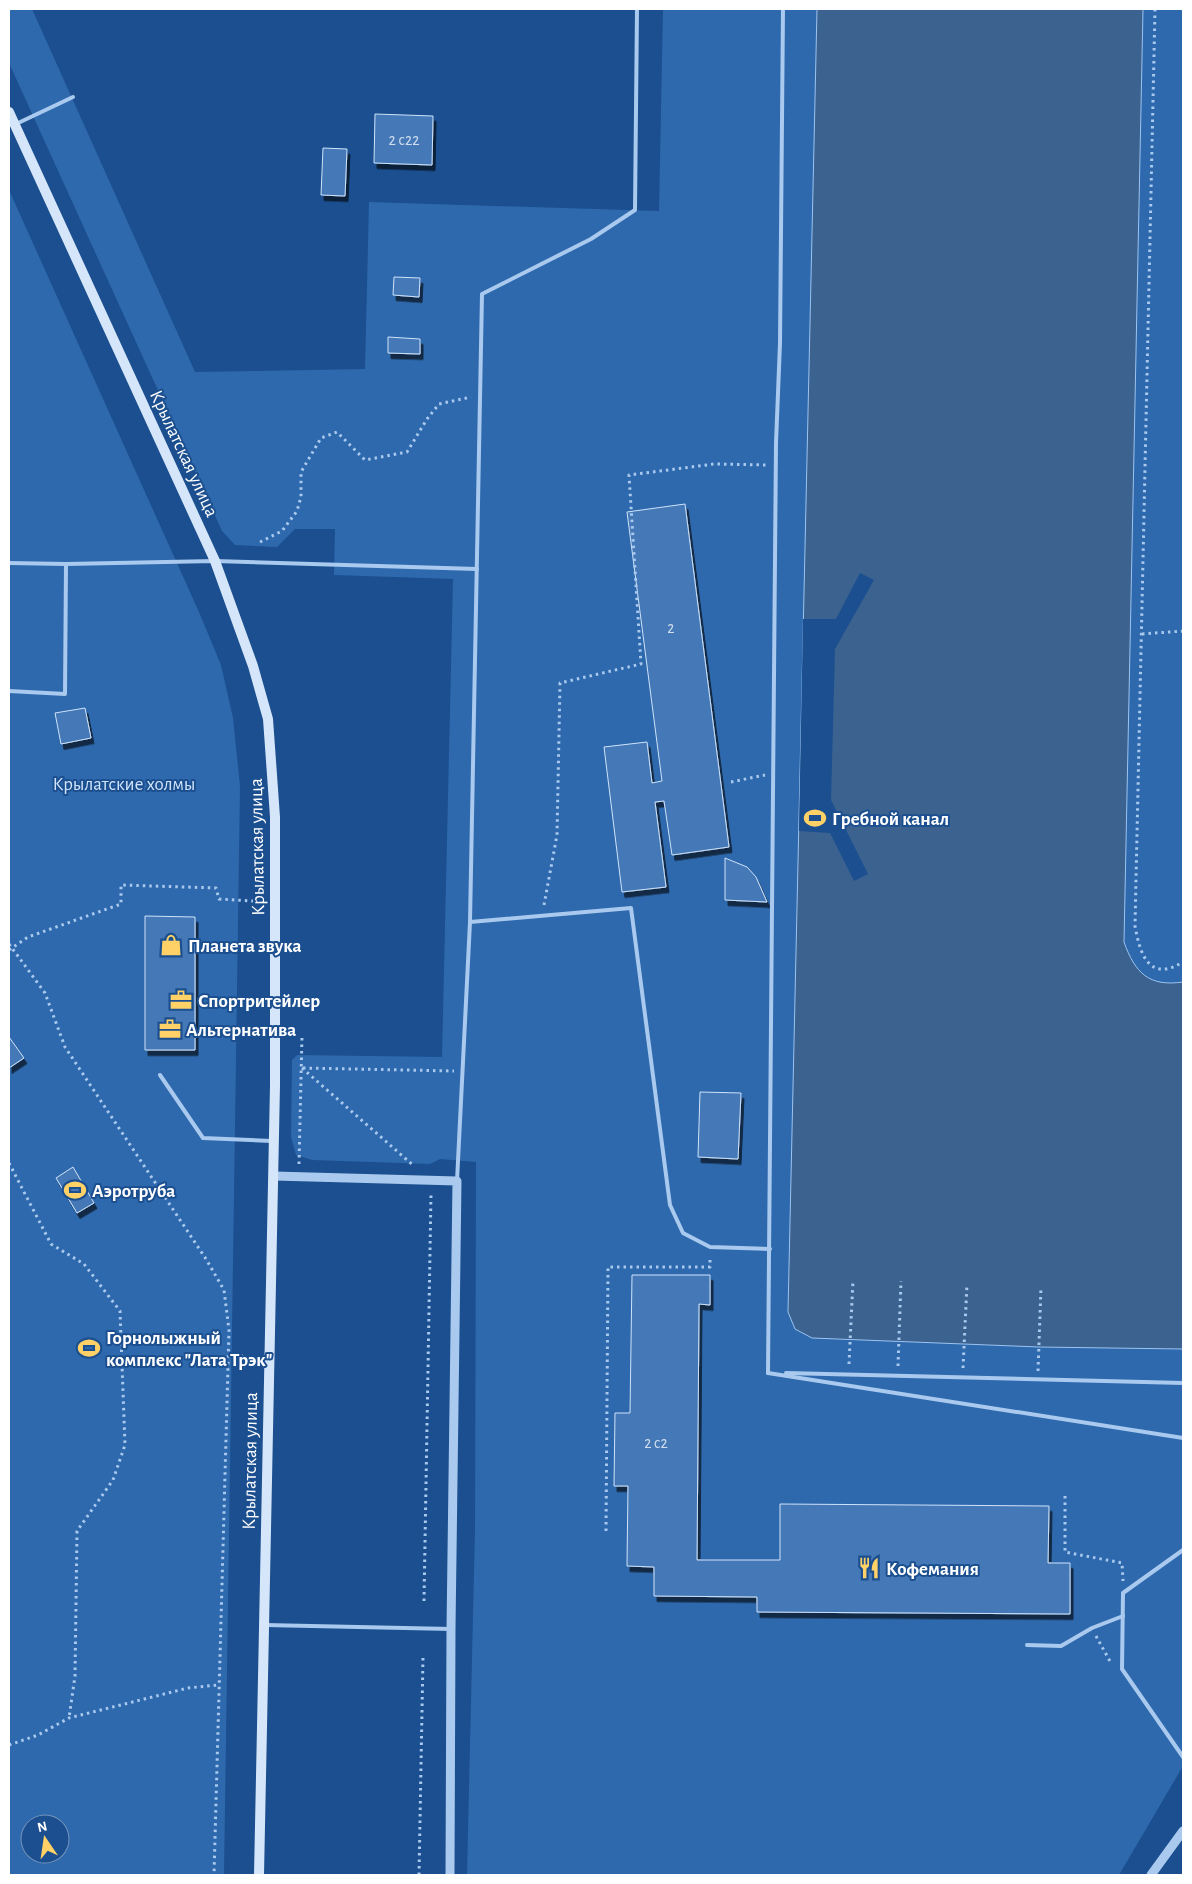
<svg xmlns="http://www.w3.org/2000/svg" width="1192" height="1884" font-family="'Alegreya Sans',sans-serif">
	<defs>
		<filter id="shadow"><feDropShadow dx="3" dy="5.5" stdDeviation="0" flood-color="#0009"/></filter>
	</defs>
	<rect width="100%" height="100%" fill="#1b4f8f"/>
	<g fill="#2e69ad" fill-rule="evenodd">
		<polygon points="9,9 32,9 195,372 365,369 369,202 659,211 663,9 1183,9 1183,1766 1119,1875 467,1875 475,1528 476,1162 440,1159 430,1164 312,1160 296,1155 291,1137 292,1060 297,1055 442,1057 453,579 334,575 335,529 295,529 277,547 235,545 222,531 9,63"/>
		<path d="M9,190L199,612L221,665L233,718L240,786L224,1875H9ZM30,1824H60V1854H30Z"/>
	</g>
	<path fill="#3c6290" stroke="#9cc4f0" d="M817,9H1143L1124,942C1135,973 1149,987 1183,982V1349L1039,1347L812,1338L795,1329L788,1312Z"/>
	<polygon fill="#1b4f8f" points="860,573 874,580 835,649 831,800 868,874 854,881 830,833 799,831 803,619 836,619"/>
	<g fill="#4478b7" stroke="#cfe3fa" filter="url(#shadow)">
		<polygon points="375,114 433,116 432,165 374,163"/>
		<polygon points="323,148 347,149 345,196 321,195"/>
		<polygon points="394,277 420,278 419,297 393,295"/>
		<polygon points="388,337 420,339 420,354 388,353"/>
		<polygon points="685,504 729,847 672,855 664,801 655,802 666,887 622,892 604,747 647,742 652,783 662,781 627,512"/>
		<polygon points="85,708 91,738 61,744 55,713"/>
		<polygon points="725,858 747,867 756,877 767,902 725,900"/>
		<polygon points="145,916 195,917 195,1050 145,1050"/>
		<polygon points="9,1037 24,1058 9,1068"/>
		<polygon points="700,1092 741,1093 738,1159 698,1157"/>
		<polygon points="73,1167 94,1203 77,1213 56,1178"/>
		<polygon points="632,1275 710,1275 710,1305 699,1304 697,1560 780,1560 780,1504 1049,1506 1048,1563 1070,1563 1070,1614 757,1612 757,1597 654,1596 654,1567 627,1566 628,1486 614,1486 615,1413 630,1413"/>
	</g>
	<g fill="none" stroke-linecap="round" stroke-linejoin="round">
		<g stroke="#a9c9ee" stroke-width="3" stroke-dasharray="2.5 4" stroke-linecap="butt">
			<path d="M1155,9L1135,926C1140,954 1149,983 1183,962"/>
			<polyline points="260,542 282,531 297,511 301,497 301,472 321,438 337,432 365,460 407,452 427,419 439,404 471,397"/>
			<polyline points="1142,634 1183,631"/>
			<polyline points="731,782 765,775"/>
			<polyline points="544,905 557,835 560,683 641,664 629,475 714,464 766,465"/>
			<polyline points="9,944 45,993 65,1047 206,1259 224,1290 229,1330 214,1875"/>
			<polyline points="9,950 28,937 121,904 121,885 216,888 219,899 253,901"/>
			<polyline points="302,1068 414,1166"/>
			<polyline points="303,1068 454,1071"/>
			<polyline points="9,1163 51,1244 84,1264 120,1311 125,1445 113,1480 77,1531 75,1676 69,1718"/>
			<polyline points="299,1164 302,1036"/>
			<polyline points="229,1355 243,1356"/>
			<polyline points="849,1364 853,1280"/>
			<polyline points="898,1366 901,1281"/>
			<polyline points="963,1368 967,1284"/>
			<polyline points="1038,1371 1041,1287"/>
			<polyline points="1065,1496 1065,1552 1122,1563 1123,1581"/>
			<polyline points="606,1531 608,1267 710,1267 710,1257"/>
			<polyline points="424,1601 431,1193"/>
			<polyline points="1096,1636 1111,1663"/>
			<polyline points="9,1745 38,1735 69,1718 188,1688 218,1685"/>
			<polyline points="419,1875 423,1656"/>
		</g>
		<g stroke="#a9c9ee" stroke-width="4">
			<polyline points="16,124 73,97"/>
			<polyline points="9,563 66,564"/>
			<polyline points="9,691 65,694 66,564 215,561 477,569"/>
			<polyline points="470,922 631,908 670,1205 683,1233 710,1247 770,1249"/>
			<polyline points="160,1075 203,1138 272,1141"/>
			<polyline points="457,1181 470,922 482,294 591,239 635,210 637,9"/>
			<polyline points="768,1373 776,443 780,343 783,9"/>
			<polyline points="768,1373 1183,1438"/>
			<polyline points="786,1373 1183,1383"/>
			<polyline points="1183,1550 1123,1593 1122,1669 1183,1757"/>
			<polyline points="265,1625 451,1629"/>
			<polyline points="1027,1645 1061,1646 1092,1628 1123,1616"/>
		</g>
		<g stroke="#a9c9ee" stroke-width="9">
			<polyline points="274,1176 457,1181 451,1629 450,1875"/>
			<polyline points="1151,1875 1183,1831"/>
		</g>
		<polyline stroke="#d6e6fa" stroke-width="10" points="9,112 215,561 253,666 268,719 275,817 275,1085 259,1875"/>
	</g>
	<defs>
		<g id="stadium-bare" transform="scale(1.725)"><path d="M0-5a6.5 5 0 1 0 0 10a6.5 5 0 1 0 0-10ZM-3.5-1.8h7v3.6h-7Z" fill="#ffd166" stroke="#1b4f8f" stroke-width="2.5" paint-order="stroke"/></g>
		<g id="shop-bare" transform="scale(1.725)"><path d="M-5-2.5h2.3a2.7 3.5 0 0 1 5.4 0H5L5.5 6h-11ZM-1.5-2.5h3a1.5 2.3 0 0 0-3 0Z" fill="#ffd166" stroke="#1b4f8f" stroke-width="2.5" paint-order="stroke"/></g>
		<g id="office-bare" transform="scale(1.725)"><path d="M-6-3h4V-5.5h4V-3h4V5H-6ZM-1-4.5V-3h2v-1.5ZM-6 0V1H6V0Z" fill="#ffd166" stroke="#1b4f8f" stroke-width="2.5" paint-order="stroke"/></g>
		<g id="restaurant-bare" transform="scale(1.725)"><path d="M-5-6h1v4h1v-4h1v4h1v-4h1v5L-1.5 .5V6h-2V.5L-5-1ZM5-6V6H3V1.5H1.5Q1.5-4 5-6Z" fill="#ffd166" stroke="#1b4f8f" stroke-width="2.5" paint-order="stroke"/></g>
	</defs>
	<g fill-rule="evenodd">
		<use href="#stadium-bare" x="815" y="818"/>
		<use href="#shop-bare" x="171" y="945"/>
		<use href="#office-bare" x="181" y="1000"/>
		<use href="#office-bare" x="170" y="1029"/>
		<use href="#stadium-bare" x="75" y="1190"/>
		<use href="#stadium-bare" x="89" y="1348"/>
		<use href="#restaurant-bare" x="869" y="1568"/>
	</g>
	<g text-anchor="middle" stroke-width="4" stroke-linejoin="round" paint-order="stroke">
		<g font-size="16" fill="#d0dded">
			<text x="404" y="145">2 с22</text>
			<text x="671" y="633">2</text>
			<text x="656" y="1448">2 с2</text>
		</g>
		<g font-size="19" fill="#fff" stroke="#1b4f8f">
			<text transform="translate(185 453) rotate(65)" y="7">Крылатская улица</text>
			<text transform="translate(256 847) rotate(-91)" y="7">Крылатская улица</text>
			<text transform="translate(249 1461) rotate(-89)" y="7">Крылатская улица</text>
		</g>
		<g font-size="19" fill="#cfe3fa" stroke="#1b4f8f">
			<text x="124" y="790">Крылатские холмы</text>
		</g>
		<g font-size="19" font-weight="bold" fill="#fff" stroke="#1b4f8f" text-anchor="start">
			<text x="832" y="825">Гребной канал</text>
			<text x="188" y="952">Планета звука</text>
			<text x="198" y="1007">Спортритейлер</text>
			<text x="186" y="1036">Альтернатива</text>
			<text x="92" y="1197">Аэротруба</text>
			<text x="106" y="1344">Горнолыжный<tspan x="106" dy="22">комплекс "Лата Трэк"</tspan></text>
			<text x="886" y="1575">Кофемания</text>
		</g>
	</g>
	<rect width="1192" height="1884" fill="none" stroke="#ffffff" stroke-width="20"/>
	<g transform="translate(45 1839) rotate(347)"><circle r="24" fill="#1b4f8f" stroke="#7695bc"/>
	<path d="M0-4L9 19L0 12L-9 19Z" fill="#ffd166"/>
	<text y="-8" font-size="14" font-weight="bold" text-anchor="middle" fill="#ffffff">N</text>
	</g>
</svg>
